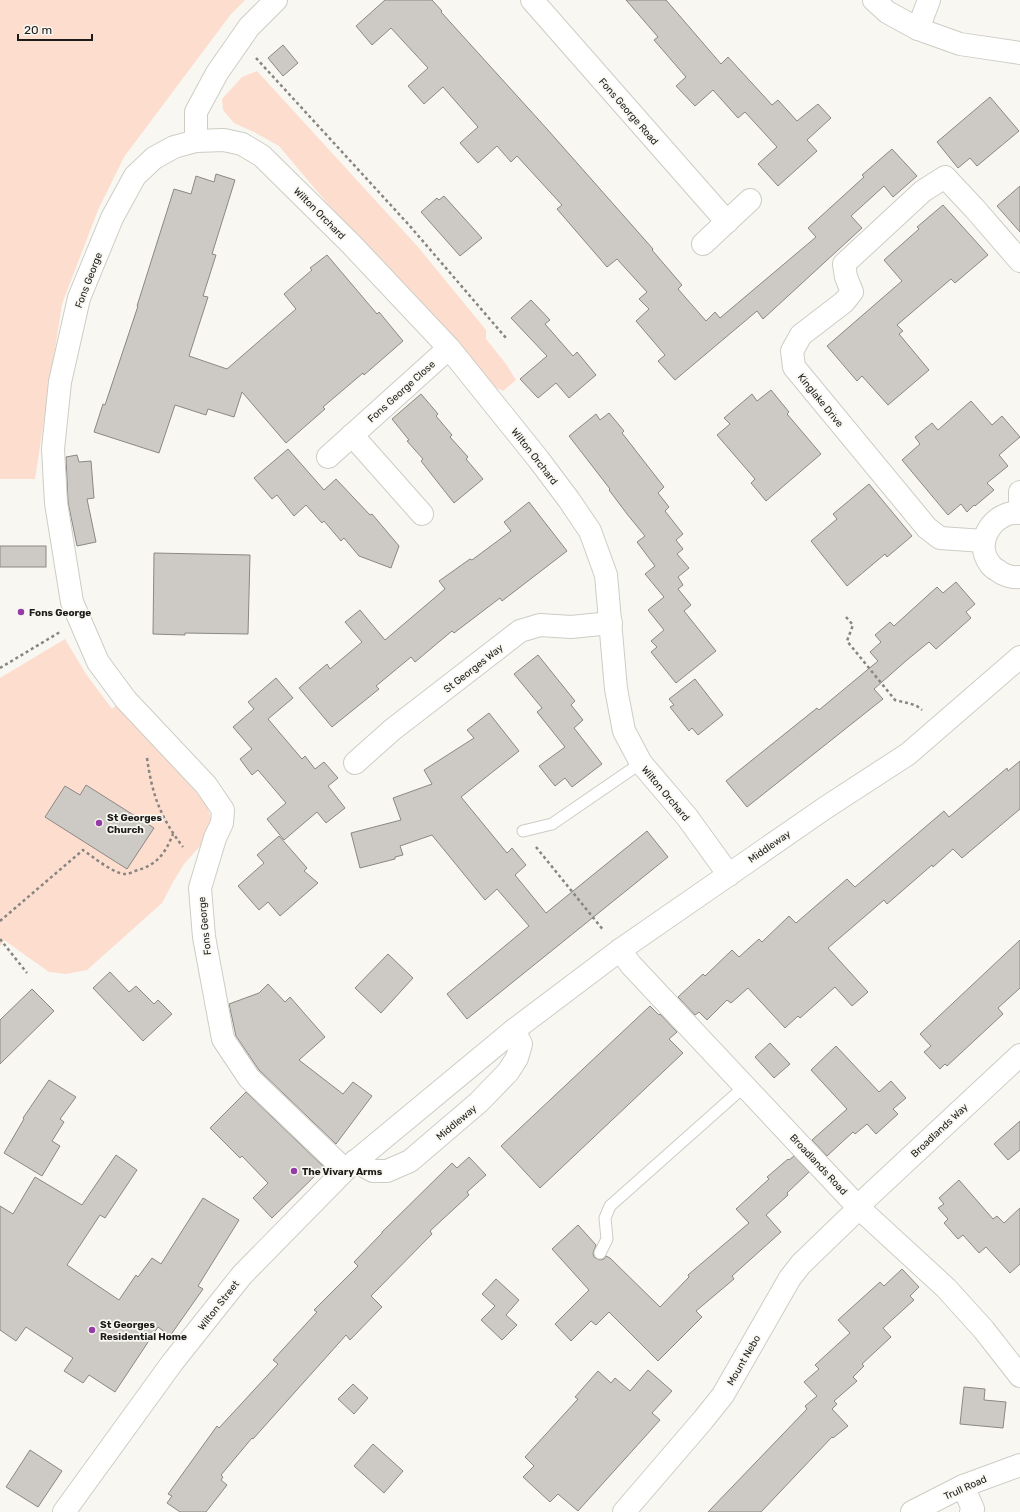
<svg xmlns="http://www.w3.org/2000/svg" width="1020" height="1512" font-family="Rubik,sans-serif">
	<rect width="100%" height="100%" fill="#f8f7f1"/>
	<g fill="#fdddce">
		<polygon points="0,0 245,0 231,14 124,157 98,210 62,304 35,479 0,479"/>
		<polygon points="257,71 418,247 486,330 486,339 506,364 516,380 503,391 493,386 327,203 279,146 254,132 234,123 223,110 222,99 242,77"/>
		<polygon points="65,639 86,674 112,709 118,703 207,805 211,819 210,832 202,844 184,864 173,882 162,903 87,970 66,974 49,972 4,940 0,946 0,678"/>
	</g>
	<g fill="#cdc9c4" stroke="#8c8883">
		<polygon points="385,0 432,0 442,11 441,12 547,129 653,249 652,250 682,285 678,289 706,321 715,312 720,318 816,237 808,228 864,177 862,175 892,149 917,176 893,197 884,186 851,216 862,228 763,319 757,311 675,380 658,361 665,355 636,321 649,309 639,299 647,292 617,259 607,267 557,209 562,205 517,156 511,162 497,146 478,163 460,143 478,127 443,87 424,104 408,86 428,68 391,28 372,45 356,26"/>
		<polygon points="626,0 666,0 721,64 728,57 772,105 778,100 797,121 818,104 831,118 807,140 817,151 778,186 758,164 777,147 745,112 738,118 713,90 695,106 676,86 686,77 654,40 658,37"/>
		<polygon points="283,45 298,63 283,76 268,58"/>
		<polygon points="990,97 1019,131 977,166 970,158 958,168 937,142"/>
		<polygon points="216,174 235,180 212,254 216,255 203,296 208,297 189,356 227,369 296,309 284,294 312,270 310,268 327,255 377,314 379,312 403,341 364,375 363,373 323,407 325,409 286,443 242,392 234,417 208,409 206,415 175,405 159,453 94,432 103,404 105,405 138,306 137,306 174,189 191,194 196,176 214,182"/>
		<polygon points="1020,186 1020,232 997,206"/>
		<polygon points="444,196 482,238 460,256 421,212 437,198 439,200"/>
		<polygon points="943,205 988,255 955,283 951,279 897,325 903,331 899,334 929,370 888,405 862,376 857,381 827,346 902,281 884,260 919,229 917,227"/>
		<polygon points="531,300 550,320 545,324 573,356 577,352 596,375 569,398 556,383 538,398 520,379 547,356 511,318"/>
		<polygon points="771,390 789,412 787,414 821,454 766,501 751,483 755,479 717,435 730,424 724,418 752,394 757,401"/>
		<polygon points="421,394 438,414 436,416 452,435 450,437 468,457 466,459 483,479 454,503 421,461 423,459 407,441 409,440 392,419"/>
		<polygon points="971,401 992,425 1002,416 1020,437 999,455 1008,466 987,483 994,490 975,506 974,505 967,512 961,504 948,515 902,460 920,444 915,437 932,423 938,430"/>
		<polygon points="609,413 624,431 622,433 664,487 658,493 669,507 665,511 683,534 676,540 683,549 677,554 689,568 678,577 683,585 678,589 691,605 684,611 716,651 676,683 651,652 657,647 651,641 664,630 648,610 664,597 645,574 655,566 637,542 645,536 627,514 609,490 610,489 569,436 596,414 600,420"/>
		<polygon points="288,449 324,490 336,479 370,515 372,514 399,546 391,568 359,556 344,538 341,541 324,521 322,523 306,505 294,516 277,495 272,499 254,478"/>
		<polygon points="77,455 79,462 91,461 94,498 87,499 96,542 77,546 68,502 66,457"/>
		<polygon points="869,484 912,536 887,557 885,554 847,586 811,541 837,519 833,514"/>
		<polygon points="529,502 567,551 502,601 500,598 454,633 452,631 415,662 411,657 376,686 379,689 332,727 299,688 327,664 330,669 362,642 345,622 360,610 385,640 445,589 439,581 470,559 472,560 511,531 504,522"/>
		<rect x="0" y="546" width="46" height="21"/>
		<polygon points="154,553 250,555 248,634 185,633 185,635 153,634"/>
		<polygon points="956,582 975,604 966,612 971,618 936,649 929,642 907,660 874,689 883,699 747,807 726,781 817,708 819,710 878,661 870,652 881,642 875,635 890,622 894,626 937,587 943,593"/>
		<polygon points="538,655 575,701 571,705 583,720 574,728 602,764 572,787 565,778 555,786 539,766 565,747 537,712 542,708 514,674"/>
		<polygon points="276,678 293,698 268,719 302,759 305,756 315,769 324,762 338,778 328,786 345,808 326,823 317,812 284,840 267,819 286,803 258,770 252,775 240,759 252,749 233,727 254,709 248,702"/>
		<polygon points="695,679 723,715 698,735 692,728 689,731 670,707 674,705 669,699"/>
		<polygon points="489,713 519,751 461,797 507,853 512,848 526,865 515,875 546,913 647,831 668,857 467,1019 447,994 529,926 497,889 485,900 432,835 400,846 403,855 395,857 395,859 360,868 351,833 401,820 393,798 432,784 424,770 474,738 467,730"/>
		<polygon points="1020,761 1020,809 962,858 953,849 933,867 932,865 887,904 884,900 828,948 868,992 852,1006 835,987 800,1018 798,1016 785,1028 748,988 731,1003 727,1000 707,1020 699,1012 695,1015 678,997 703,974 705,976 732,950 739,957 759,939 762,942 789,916 796,923 847,879 855,887 944,811 949,817 1007,768 1008,771"/>
		<polygon points="86,785 154,828 127,869 45,817 65,786 80,795"/>
		<polygon points="279,836 307,868 304,871 318,883 280,916 268,902 259,910 238,886 264,863 257,855"/>
		<polygon points="1020,940 1020,988 998,1008 1003,1014 947,1066 945,1064 940,1069 924,1052 931,1046 920,1034"/>
		<polygon points="388,954 413,978 381,1013 355,988"/>
		<polygon points="110,972 129,992 136,986 154,1004 158,1000 172,1014 143,1041 93,988"/>
		<polygon points="268,984 285,1002 290,997 325,1037 299,1060 343,1094 353,1082 372,1096 336,1144 259,1070 236,1036 229,1004 259,993"/>
		<polygon points="32,989 54,1011 0,1064 0,1020"/>
		<polygon points="650,1006 659,1015 660,1014 677,1032 669,1039 683,1053 540,1188 501,1146"/>
		<polygon points="770,1043 790,1064 774,1078 755,1057"/>
		<polygon points="836,1046 879,1092 891,1081 906,1098 893,1109 898,1114 876,1134 867,1124 855,1134 853,1132 827,1156 812,1140 847,1109 811,1070"/>
		<polygon points="49,1080 76,1097 60,1119 64,1122 52,1141 60,1146 42,1176 4,1153 24,1119 23,1118"/>
		<polygon points="246,1092 324,1167 272,1218 253,1198 268,1183 242,1156 240,1158 210,1128"/>
		<polygon points="1020,1121 1020,1150 1008,1160 994,1144"/>
		<polygon points="116,1155 137,1170 105,1218 100,1215 67,1265 119,1300 136,1275 138,1277 152,1258 161,1264 203,1198 239,1220 198,1286 203,1289 170,1336 158,1327 115,1392 89,1375 83,1383 64,1371 73,1358 26,1327 16,1341 0,1330 0,1206 13,1214 35,1177 82,1205"/>
		<polygon points="794,1156 809,1172 787,1193 788,1195 766,1215 781,1232 732,1276 734,1279 696,1311 702,1317 658,1361 609,1312 596,1325 591,1321 571,1341 555,1324 589,1290 552,1249 578,1225 596,1245 593,1253 594,1257 600,1260 604,1259 606,1256 610,1258 660,1307 689,1277 688,1275 749,1223 736,1209 769,1179 767,1177 788,1159 789,1160"/>
		<polygon points="469,1157 486,1175 467,1192 469,1195 430,1231 432,1234 371,1296 382,1307 350,1340 346,1335 253,1439 252,1438 221,1475 223,1477 221,1480 227,1485 206,1512 180,1512 167,1503 172,1496 168,1494 217,1426 219,1428 278,1364 273,1360 317,1312 314,1310 358,1266 354,1262 382,1233 382,1232 452,1163 457,1168"/>
		<polygon points="959,1180 993,1219 997,1216 1004,1223 1020,1208 1020,1264 1010,1273 986,1247 979,1253 963,1235 958,1239 944,1223 948,1219 938,1208 944,1204 939,1198"/>
		<polygon points="902,1269 919,1287 910,1296 914,1300 883,1328 891,1337 862,1364 864,1366 853,1377 857,1381 834,1401 837,1404 832,1409 848,1426 833,1438 832,1437 761,1512 708,1512 807,1409 805,1406 817,1396 804,1382 819,1369 815,1365 850,1333 838,1320 880,1282 884,1286"/>
		<polygon points="496,1279 519,1300 506,1315 517,1325 502,1340 481,1320 495,1306 482,1294"/>
		<polygon points="648,1370 672,1391 652,1413 660,1420 578,1511 558,1494 550,1502 523,1477 534,1466 525,1457 578,1399 575,1397 598,1371 611,1383 615,1378 630,1391"/>
		<polygon points="353,1384 368,1398 354,1414 338,1399"/>
		<polygon points="964,1387 985,1389 984,1400 1006,1402 1003,1428 960,1424"/>
		<polygon points="373,1444 403,1471 384,1493 354,1466"/>
		<polygon points="30,1450 62,1471 38,1507 6,1487"/>
	</g>
	<g fill="none" stroke-linecap="round" stroke-linejoin="round">
		<g stroke="#cdcdc6" stroke-width="13">
			<g id="service">
				<polyline points="523,831 552,824 641,763"/>
				<polyline points="600,1253 607,1239 605,1218 610,1206 745,1086"/>
			</g>
		</g>
		<g stroke="#cdcdc6" stroke-width="24">
			<g id="minor">
				<polyline points="276,0 249,27 217,73 196,112 196,141 174,147 154,158 135,176 112,218 79,298 60,382 53,449 56,503 72,602 98,662 126,700 206,785 223,810 222,823 215,838 200,888 204,937 223,1039 249,1078 345,1170"/>
				<polyline points="532,0 727,222"/>
				<polyline points="874,0 887,12 918,29 960,44 1020,53"/>
				<polyline points="918,29 929,0"/>
				<polyline points="196,141 224,140 242,144 262,156 351,244 449,348 539,460 569,500 590,531 606,575 616,689 624,731 641,763 687,817 729,875"/>
				<polyline points="703,244 750,200"/>
				<polyline points="352,435 422,514"/>
				<polyline points="328,457 449,348"/>
				<polyline points="1020,492 1020,500"/>
				<path d="M1020,513C994,510 973,542 990,564C992,567 995,569 997,570C1003,575 1012,578 1020,577"/>
				<polyline points="984,541 940,538 927,528 794,367 792,351 801,335 844,302 852,292 846,277 844,264 923,191 945,177 975,209 1020,261"/>
				<polyline points="355,763 392,730 520,631 540,625 571,627 611,623"/>
				<polyline points="620,950 631,965 859,1208 946,1288 984,1330 1020,1376"/>
				<polyline points="355,1161 373,1171 387,1171 410,1161 479,1102 508,1072 517,1058 521,1044 514,1030"/>
				<polyline points="858,1206 1020,1055"/>
				<polyline points="963,1486 973,1509 971,1512"/>
				<polyline points="64,1512 172,1363 242,1275 345,1170 514,1030 620,950 825,808 908,754 1020,657"/>
				<polyline points="624,1512 703,1420 723,1395 790,1278 801,1264 859,1208"/>
			</g>
		</g>
		<g stroke="#cdcdc6" stroke-width="24">
			<polyline id="tertiary" points="912,1512 963,1486 1020,1465"/>
		</g>
		<g stroke="#868581" stroke-width="2.5" stroke-dasharray="3 3" stroke-linecap="butt">
			<polyline points="256,58 409,225 506,338"/>
			<path d="M846,617L853,625L847,641L895,700C905,703 915,703 922,710"/>
			<polyline points="0,668 60,632"/>
			<path d="M147,758C152,794 160,817 183,847"/>
			<polyline points="536,847 604,931"/>
			<path d="M0,921L83,850C92,856 115,875 126,874C129,874 132,872 135,871C157,865 165,854 173,834"/>
			<polyline points="0,939 27,973"/>
		</g>
		<use href="#service" stroke="#fff" stroke-width="11"/>
		<use href="#minor" stroke="#fff" stroke-width="22"/>
		<use href="#tertiary" stroke="#fff" stroke-width="22"/>
	</g>
	<g fill="#953ca7" stroke="#f8f7f1" stroke-width="1.5">
		<circle cx="21" cy="612" r="4"/>
		<circle cx="99" cy="823" r="4"/>
		<circle cx="294" cy="1171" r="4"/>
		<circle cx="92" cy="1330" r="4"/>
	</g>
	<g text-anchor="middle" stroke-width="3.5" stroke-linejoin="round" paint-order="stroke">
		<g font-size="10" fill="#1d1c1a" stroke="#f8f7f1">
			<text transform="translate(629 111) rotate(49)" y="4">Fons George Road</text>
			<text transform="translate(320 213) rotate(45)" y="4">Wilton Orchard</text>
			<text transform="translate(88 280) rotate(-69)" y="4">Fons George</text>
			<text transform="translate(401 391) rotate(-42)" y="4">Fons George Close</text>
			<text transform="translate(821 400) rotate(51)" y="4">Kinglake Drive</text>
			<text transform="translate(535 456) rotate(52)" y="4">Wilton Orchard</text>
			<text transform="translate(473 668) rotate(-38)" y="4">St Georges Way</text>
			<text transform="translate(666 793) rotate(50)" y="4">Wilton Orchard</text>
			<text transform="translate(769 846) rotate(-35)" y="4">Middleway</text>
			<text transform="translate(204 926) rotate(-96)" y="4">Fons George</text>
			<text transform="translate(456 1122) rotate(-40)" y="4">Middleway</text>
			<text transform="translate(939 1130) rotate(-43)" y="4">Broadlands Way</text>
			<text transform="translate(819 1164) rotate(47)" y="4">Broadlands Road</text>
			<text transform="translate(218 1305) rotate(-52)" y="4">Wilton Street</text>
			<text transform="translate(743 1360) rotate(-60)" y="4">Mount Nebo</text>
			<text transform="translate(965 1487) rotate(-24)" y="4">Trull Road</text>
		</g>
		<g font-size="10" font-weight="bold" fill="#1d1c1a" stroke="#f8f7f1" text-anchor="start">
			<text x="29" y="616">Fons George</text>
			<text x="107" y="821">St Georges<tspan x="107" dy="12">Church</tspan></text>
			<text x="302" y="1175">The Vivary Arms</text>
			<text x="100" y="1328">St Georges<tspan x="100" dy="12">Residential Home</tspan></text>
		</g>
	</g>
	<path d="M18 34v6h74v-6" fill="none" stroke="#1d1c1a" stroke-width="2"/>
	<text x="24" y="34" font-size="12" fill="#1d1c1a" stroke="#f8f7f1" stroke-width="3" paint-order="stroke">20 m</text>
</svg>
